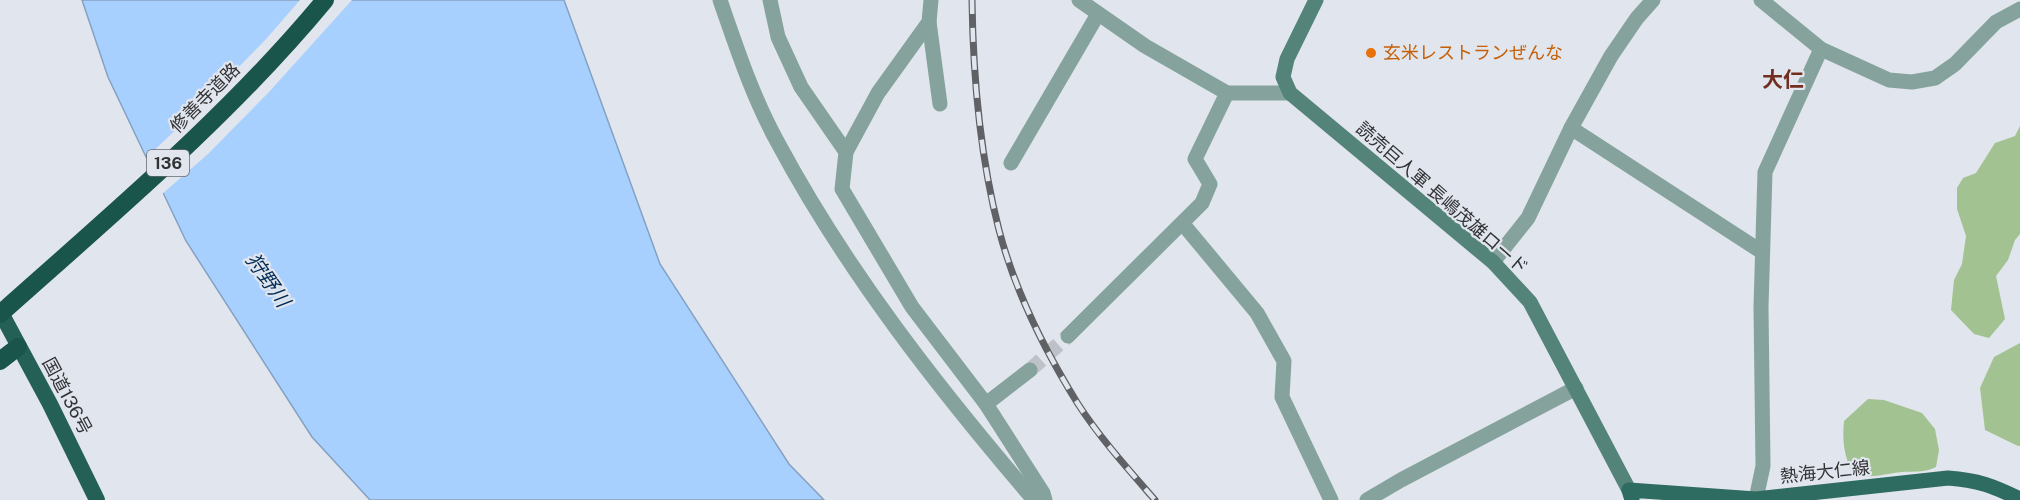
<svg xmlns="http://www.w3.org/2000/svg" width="2020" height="500" font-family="'Public Sans','Noto Sans JP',sans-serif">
	<rect width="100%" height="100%" fill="#e1e5ed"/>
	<g fill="#a2c391">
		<polygon points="2020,126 2020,234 2015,240 2008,260 1996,276 2005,319 1989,338 1974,334 1951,310 1954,280 1962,264 1966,236 1957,209 1957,188 1963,178 1976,173 1995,143 2015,136"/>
		<polygon points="2020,343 2020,446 2018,446 1985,430 1980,388 1994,357"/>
		<path d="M1868,399L1884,400L1922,413L1935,429L1939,450L1936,467C1923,473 1916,471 1902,472C1882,474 1874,479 1853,474C1844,456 1842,441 1844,421Z"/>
	</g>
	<polygon fill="#a8d0fe" stroke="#85a1c2" stroke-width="1.5" points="82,0 564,0 660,264 789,464 824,500 370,500 312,437 186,241 108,77"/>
	<polygon fill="#e1e5ed" points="300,0 352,0 269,92 208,154 161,195 144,160 208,99 267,38"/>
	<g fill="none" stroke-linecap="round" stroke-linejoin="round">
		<polyline stroke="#bec1c8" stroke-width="15" stroke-dasharray="15 8" stroke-linecap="butt" points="1030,370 1068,336"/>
		<g stroke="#85a39c" stroke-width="15">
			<path d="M720,0C737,49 753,98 778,143C847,272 939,389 1034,500"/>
			<polyline points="770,0 778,37 801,87 846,152 842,189 912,307 986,404"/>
			<polyline points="1079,0 1145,46 1227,93"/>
			<polyline points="1761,0 1821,49 1889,80 1912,82 1935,78 1955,64 1996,22 2020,9"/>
			<polyline points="929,22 940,104"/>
			<polyline points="1571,128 1762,252"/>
			<polyline points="846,152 878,93 929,22 931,0"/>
			<polyline points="1011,163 1098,14"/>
			<polyline points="1183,224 1257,313 1284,361 1282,397 1331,500"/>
			<polyline points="1493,262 1528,218 1571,128 1611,56 1637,18 1653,0"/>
			<polyline points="1068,336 1202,203 1210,184 1195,159 1227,93 1290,93"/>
			<polyline points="1030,370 986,404 1043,493 1045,500"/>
			<polyline points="1756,499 1763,466 1761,307 1765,172 1821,49"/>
			<polyline points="1367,500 1401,480 1576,388"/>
		</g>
		<polyline stroke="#548379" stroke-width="15" points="1316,0 1287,59 1283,77 1290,93 1493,262 1530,302 1629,490"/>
		<path stroke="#2e6b60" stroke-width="15" d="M1632,500L1629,490L1756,499L1948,478C1978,480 1993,486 2020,499"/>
		<polyline stroke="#246056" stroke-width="16" points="0,311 50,404 97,500"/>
		<polyline stroke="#1a554b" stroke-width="18" points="0,361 18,347"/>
		<g stroke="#5f6165" stroke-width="7">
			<path id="rail" d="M972,0C973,77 980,156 999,230C1015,291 1045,351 1078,404C1100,438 1128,469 1155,500"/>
		</g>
		<use href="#rail" stroke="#e1e5ed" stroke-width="4.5" stroke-dasharray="14" stroke-linecap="butt"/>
		<path stroke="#1a554b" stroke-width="18" d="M0,314C112,214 229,116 325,0"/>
	</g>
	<circle fill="#e8710a" stroke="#e1e5ed" stroke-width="2" cx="1371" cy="53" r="6"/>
	<g text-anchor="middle" stroke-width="4.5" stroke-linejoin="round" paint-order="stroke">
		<rect fill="#e1e5ed" stroke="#66686d" stroke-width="1.5" x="147" y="150" width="42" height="26" rx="4.5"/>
		<g font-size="16" font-weight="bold" fill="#323336">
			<text x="168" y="169">136</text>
		</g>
		<g font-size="18" fill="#c56008" stroke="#e1e5ed" text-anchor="start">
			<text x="1383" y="59">玄米レストランぜんな</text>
		</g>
		<g font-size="18" fill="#323336" stroke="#e1e5ed">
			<text transform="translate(205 98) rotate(-45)" y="6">修善寺道路</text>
			<text transform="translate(1442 198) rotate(41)" y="6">読売巨人軍 長嶋茂雄ロード</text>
			<text transform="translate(67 396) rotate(62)" y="6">国道136号</text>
			<text transform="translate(1825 472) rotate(-6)" y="6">熱海大仁線</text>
		</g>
		<g font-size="20" font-style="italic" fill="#022c55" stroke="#e1e5ed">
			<text transform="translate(268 280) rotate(55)" y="7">狩野川</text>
		</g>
		<g font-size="21" font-weight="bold" fill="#722e20" stroke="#e1e5ed">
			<text x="1783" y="87">大仁</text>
		</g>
	</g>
</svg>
